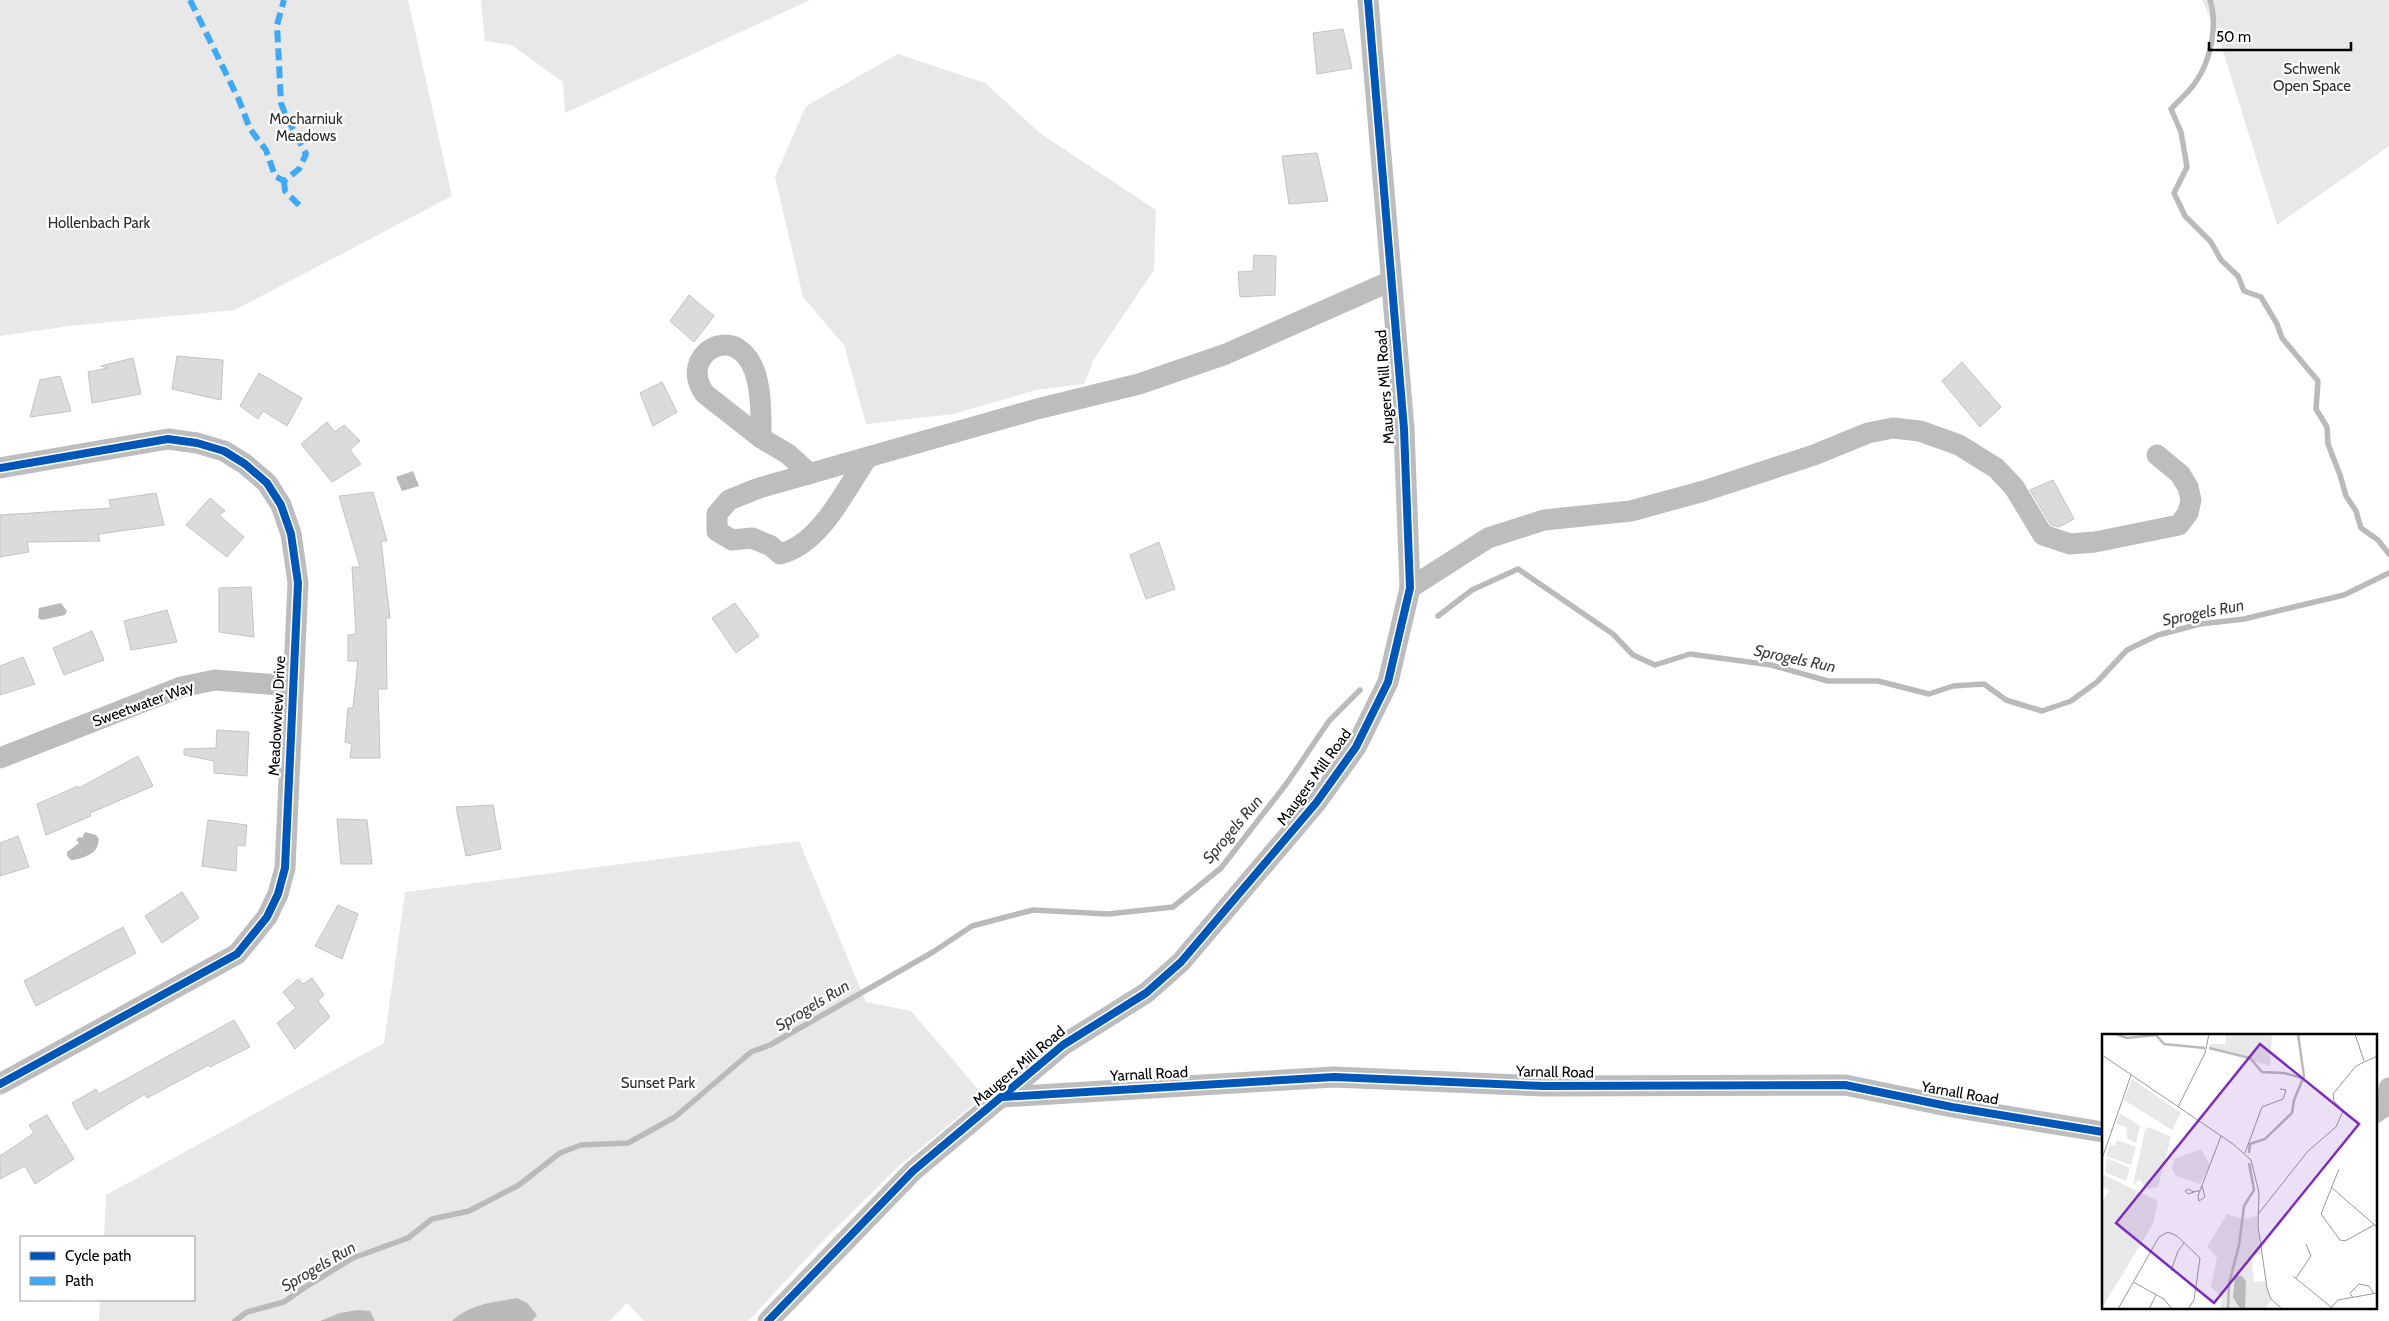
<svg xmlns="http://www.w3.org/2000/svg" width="2389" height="1321" font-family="Cabin,sans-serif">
	<rect width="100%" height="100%" fill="#fff"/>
	<g fill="#e8e8e8">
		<polygon points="0,0 408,0 452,196 235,310 70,326 0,336"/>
		<polygon points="481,0 810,0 565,113 563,82 512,45 485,41"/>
		<polygon points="2202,0 2389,0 2389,146 2277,225 2218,35"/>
		<polygon points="898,54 985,83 1041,134 1156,210 1154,270 1094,359 1084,384 1036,390 954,414 866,424 844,345 803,297 775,177 806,106"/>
		<polygon points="799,841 866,1002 911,1011 984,1096 899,1166 824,1240 748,1321 644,1321 627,1303 609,1321 99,1321 100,1300 194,1300 194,1237 104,1237 106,1195 384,1043 405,892"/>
	</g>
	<g fill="#bababa">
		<polygon points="413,471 419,486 402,491 396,477"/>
		<polygon points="61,603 67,611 65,615 42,620 38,618 39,608"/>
		<path d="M85,832L96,835L99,839C98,842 98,845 97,847C94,855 78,860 71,860L67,856V852L79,843L76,840L79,837L82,838Z"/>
		<path d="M517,1298L527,1303L537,1315L532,1321H452C469,1304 494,1302 517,1298Z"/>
		<polygon points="357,1310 370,1311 375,1321 320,1321 340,1313"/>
	</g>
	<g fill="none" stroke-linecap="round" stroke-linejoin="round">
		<g stroke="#bababa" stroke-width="5.5">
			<path d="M2210,0C2218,25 2211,61 2195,83C2189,92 2179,100 2171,109L2181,132L2187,167L2174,193L2185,216L2211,242L2221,260L2238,276L2244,291L2261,297L2277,324L2282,338L2318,381L2316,409L2327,427L2328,444L2340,475L2346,496L2356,511L2361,528L2378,540L2389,554"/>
			<polyline points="1438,616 1472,590 1518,569 1613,634 1633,655 1655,665 1690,654 1771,665 1828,681 1878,681 1929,694 1953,686 1984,684 2006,700 2042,711 2071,701 2097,682 2127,650 2158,635 2200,624 2244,619 2344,595 2389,573"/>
			<polyline points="235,1321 247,1312 284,1302 304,1288 353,1258 408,1238 432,1219 469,1211 519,1185 560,1153 581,1145 628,1143 675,1117 751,1052 770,1045 933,952 972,926 1033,910 1108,914 1173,907 1221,868 1287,783 1329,721 1360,690"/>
		</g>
	</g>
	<g fill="#dbdbdb" stroke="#c3c3c3">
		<polygon points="1343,29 1352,68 1317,74 1313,33"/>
		<polygon points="1317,153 1328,201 1289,204 1282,156"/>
		<polygon points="1254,255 1276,256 1275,295 1240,297 1238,272 1253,271"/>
		<polygon points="689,295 714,316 694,342 670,321"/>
		<polygon points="177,356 223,360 221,400 172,389"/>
		<polygon points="133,358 141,394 92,403 88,372 108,368 101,366"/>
		<polygon points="1962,362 2001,407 1980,427 1942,381"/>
		<polygon points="259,373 302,398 287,426 263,411 258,419 240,406"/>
		<polygon points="60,376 71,411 30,417 40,380"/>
		<polygon points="662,382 677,412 653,426 640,393"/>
		<polygon points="327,422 335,432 344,425 360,441 350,450 361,464 332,482 301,444"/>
		<polygon points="2053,480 2074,519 2059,527 2051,525 2030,490"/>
		<polygon points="373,492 387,541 381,541 390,618 386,618 387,689 378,689 380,758 350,758 352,744 345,742 348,708 353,708 358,661 348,661 348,635 356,634 352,567 360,567 339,496"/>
		<polygon points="156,493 164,525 98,534 100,541 27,542 29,552 0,557 0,515 111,508 109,500"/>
		<polygon points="210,498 225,511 219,515 244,537 227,557 186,525"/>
		<polygon points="1159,542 1175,589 1146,599 1130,555"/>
		<polygon points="251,587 254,637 219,632 219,588"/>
		<polygon points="735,603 759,636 736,653 712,618"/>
		<polygon points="167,610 177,642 131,650 124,621"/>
		<polygon points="92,631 104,660 64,675 53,648"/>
		<polygon points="23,657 35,684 0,695 0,666"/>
		<polygon points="217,730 249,732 247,776 214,773 214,761 184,755 184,749 216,748"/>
		<polygon points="138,756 153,786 90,813 91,816 46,835 37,804 78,786 79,788"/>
		<polygon points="493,805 501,849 466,856 456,807"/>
		<polygon points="337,819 367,820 372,864 341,864"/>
		<polygon points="208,820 247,825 245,846 237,845 236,871 202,866"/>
		<polygon points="18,836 29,867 0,876 0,843"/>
		<polygon points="182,892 199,918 162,943 145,916"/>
		<polygon points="338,905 358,914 342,959 315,946"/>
		<polygon points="123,927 136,953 36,1006 24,981"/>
		<polygon points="312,978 324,995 318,1001 330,1017 295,1049 277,1023 296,1008 283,992 298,979 303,984"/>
		<polygon points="234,1020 250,1047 210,1067 209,1065 147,1098 145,1094 86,1130 72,1103 96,1089 99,1094"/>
		<polygon points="47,1115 74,1159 35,1184 25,1166 0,1179 0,1156 34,1133 29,1125"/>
	</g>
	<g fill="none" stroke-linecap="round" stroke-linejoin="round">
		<g stroke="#bdbdbd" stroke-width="21">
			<path d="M761,438C761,413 763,368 741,351C718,332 681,362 705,394L761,438L788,454L810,474"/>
			<path d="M867,458C845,490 821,544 780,554L771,546L752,538L732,540L717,531V514L729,500L759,488L1037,409L1139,384L1226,354L1391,281"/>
			<polyline points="0,468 168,439 197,443 224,451 245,464 267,483 281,505 291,534 298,583 285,868 278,894 267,917 237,954 0,1084"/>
			<polyline points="1410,588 1488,538 1544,520 1631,511 1704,491 1814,455 1868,433 1893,428 1920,431 1959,445 1996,468 2014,487 2043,535 2070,544 2095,542 2179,525 2188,513 2191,500 2188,487 2180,474 2157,455"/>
			<polyline points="0,758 181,687 215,680 291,686"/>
			<polyline points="1003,1097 1334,1077 1543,1086 1845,1085 1952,1107 2103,1132"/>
			<polyline points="2375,1113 2387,1105 2389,1088"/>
			<polyline points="768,1321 913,1171 1063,1045 1146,993 1181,962 1316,803 1356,747 1388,682 1410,588 1404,429 1368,0"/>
		</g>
		<g stroke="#3fa9f5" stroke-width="6" stroke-dasharray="12 6" stroke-linecap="butt">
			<polyline points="190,0 239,100 250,129 266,150 275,176 284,181 299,169 306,154 285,114 281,103 277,25 284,0"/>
			<polyline points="284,181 285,191 301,207"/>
		</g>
		<g stroke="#fff" stroke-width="11">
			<g id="cycleway">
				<polyline points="0,468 168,439 197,443 224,451 245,464 267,483 281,505 291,534 298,583 285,868 278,894 267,917 237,954 0,1084"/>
				<polyline points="1003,1097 1334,1077 1543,1086 1845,1085 1952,1107 2103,1132"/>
				<polyline points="768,1321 913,1171 1063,1045 1146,993 1181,962 1316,803 1356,747 1388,682 1410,588 1404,429 1368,0"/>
			</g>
		</g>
		<use href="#cycleway" stroke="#0057b8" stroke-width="8"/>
	</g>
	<g text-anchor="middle" stroke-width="4.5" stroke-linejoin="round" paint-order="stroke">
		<g font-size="15" fill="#2c2c2c" stroke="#fff">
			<text x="2312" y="74">Schwenk<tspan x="2312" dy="17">Open Space</tspan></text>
			<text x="306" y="124">Mocharniuk<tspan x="306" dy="17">Meadows</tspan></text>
			<text x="99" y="228">Hollenbach Park</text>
			<text x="658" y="1088">Sunset Park</text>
		</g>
		<g font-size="15" fill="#000" stroke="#fff">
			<text transform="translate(1385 387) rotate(-94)" y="5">Maugers Mill Road</text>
			<text transform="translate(143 704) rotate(-20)" y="5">Sweetwater Way</text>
			<text transform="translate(277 716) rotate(-87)" y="5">Meadowview Drive</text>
			<text transform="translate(1314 777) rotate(-54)" y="5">Maugers Mill Road</text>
			<text transform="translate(1019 1066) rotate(-40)" y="5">Maugers Mill Road</text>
			<text transform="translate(1555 1072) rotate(1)" y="5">Yarnall Road</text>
			<text transform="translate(1149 1074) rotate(-3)" y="5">Yarnall Road</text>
			<text transform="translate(1960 1093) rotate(10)" y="5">Yarnall Road</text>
		</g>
		<g font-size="16" font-style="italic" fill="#3d3d3d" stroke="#fff">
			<text transform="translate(2203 612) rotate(-11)" y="6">Sprogels Run</text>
			<text transform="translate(1795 658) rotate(12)" y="6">Sprogels Run</text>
			<text transform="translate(1232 829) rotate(-50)" y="6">Sprogels Run</text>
			<text transform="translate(812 1005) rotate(-31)" y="6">Sprogels Run</text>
			<text transform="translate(318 1266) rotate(-30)" y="6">Sprogels Run</text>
		</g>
	</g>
	<g transform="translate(2102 1034)">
		<rect width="275" height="275" fill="#fff"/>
		<path d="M124,0H170L168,32L107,14L108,10H123ZM30,45L79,79L70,96L22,66ZM18,79L38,92L34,109L25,104L24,93L14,90ZM47,93L69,103L56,153L46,155L37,146L31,151L43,96ZM15,106L34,113L29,131L4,122L8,111L13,112ZM99,115L108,131L98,150L74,142L70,135L72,125ZM5,124L28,134L24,147L3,138ZM0,140L56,167L51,190L0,274V168L7,156L0,153ZM125,180L141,185L155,182L158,220L149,221L152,248L163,247L169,266L163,275H118L120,263L109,253L115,223L105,213Z" fill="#e8e8e8"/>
		<path d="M133,241L140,242L144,247L143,275L137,273L131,263Z" fill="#bababa"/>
		<path fill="none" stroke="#bababa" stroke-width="2.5" d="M14,0L25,4L54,1L62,10L103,14M107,14L148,24L160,38L182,39L200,44M147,119L148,110L163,105L190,79L192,66L202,42L196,0M126,275L127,250L137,211L142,172L152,156L147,129"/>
		<path fill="none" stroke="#999" stroke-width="1" d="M253,0L262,27M0,21L131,110L149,126L157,159L156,192L165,254L169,265L180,275M76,73L103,19L107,0M143,119L160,73L181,65L184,56L178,55M0,125L29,41M237,135L219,180L238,206L243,207L272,191M100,152L103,163L97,167L96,162L119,102M229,153L275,193M92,158L86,155L83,157L86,160L95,157H98M157,179L206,117L234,93L241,77L232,67L231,60L254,32L275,22M69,237L76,217L82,209M191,242L229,273M194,244L209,222L204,210M31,248L62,265L70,275M251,264L248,259L257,250L267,252L272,260M16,275L57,203L66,198L75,202L98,224L92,266L86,275M47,275L54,261M228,275L236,266L275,259"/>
		<path fill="#7b2cbf" fill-opacity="0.15" stroke="#7b2cbf" stroke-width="2.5" d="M158,10L257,90L112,269L14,189Z"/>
		<rect width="275" height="275" fill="none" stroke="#000" stroke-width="2.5"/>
	</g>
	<rect x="20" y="1236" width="175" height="65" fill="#ffffff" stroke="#999999"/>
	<rect x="30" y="1252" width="25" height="8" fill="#0057b8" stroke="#999999"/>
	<text x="65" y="1261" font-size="15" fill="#000000">Cycle path</text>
	<rect x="30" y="1277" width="25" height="8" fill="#3fa9f5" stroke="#999999"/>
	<text x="65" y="1286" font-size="15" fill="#000000">Path</text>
	<path d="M2209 42v8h142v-8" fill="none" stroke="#000000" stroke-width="2.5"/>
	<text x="2216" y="42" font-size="15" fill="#000000" stroke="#ffffff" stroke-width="4" paint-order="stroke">50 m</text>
</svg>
